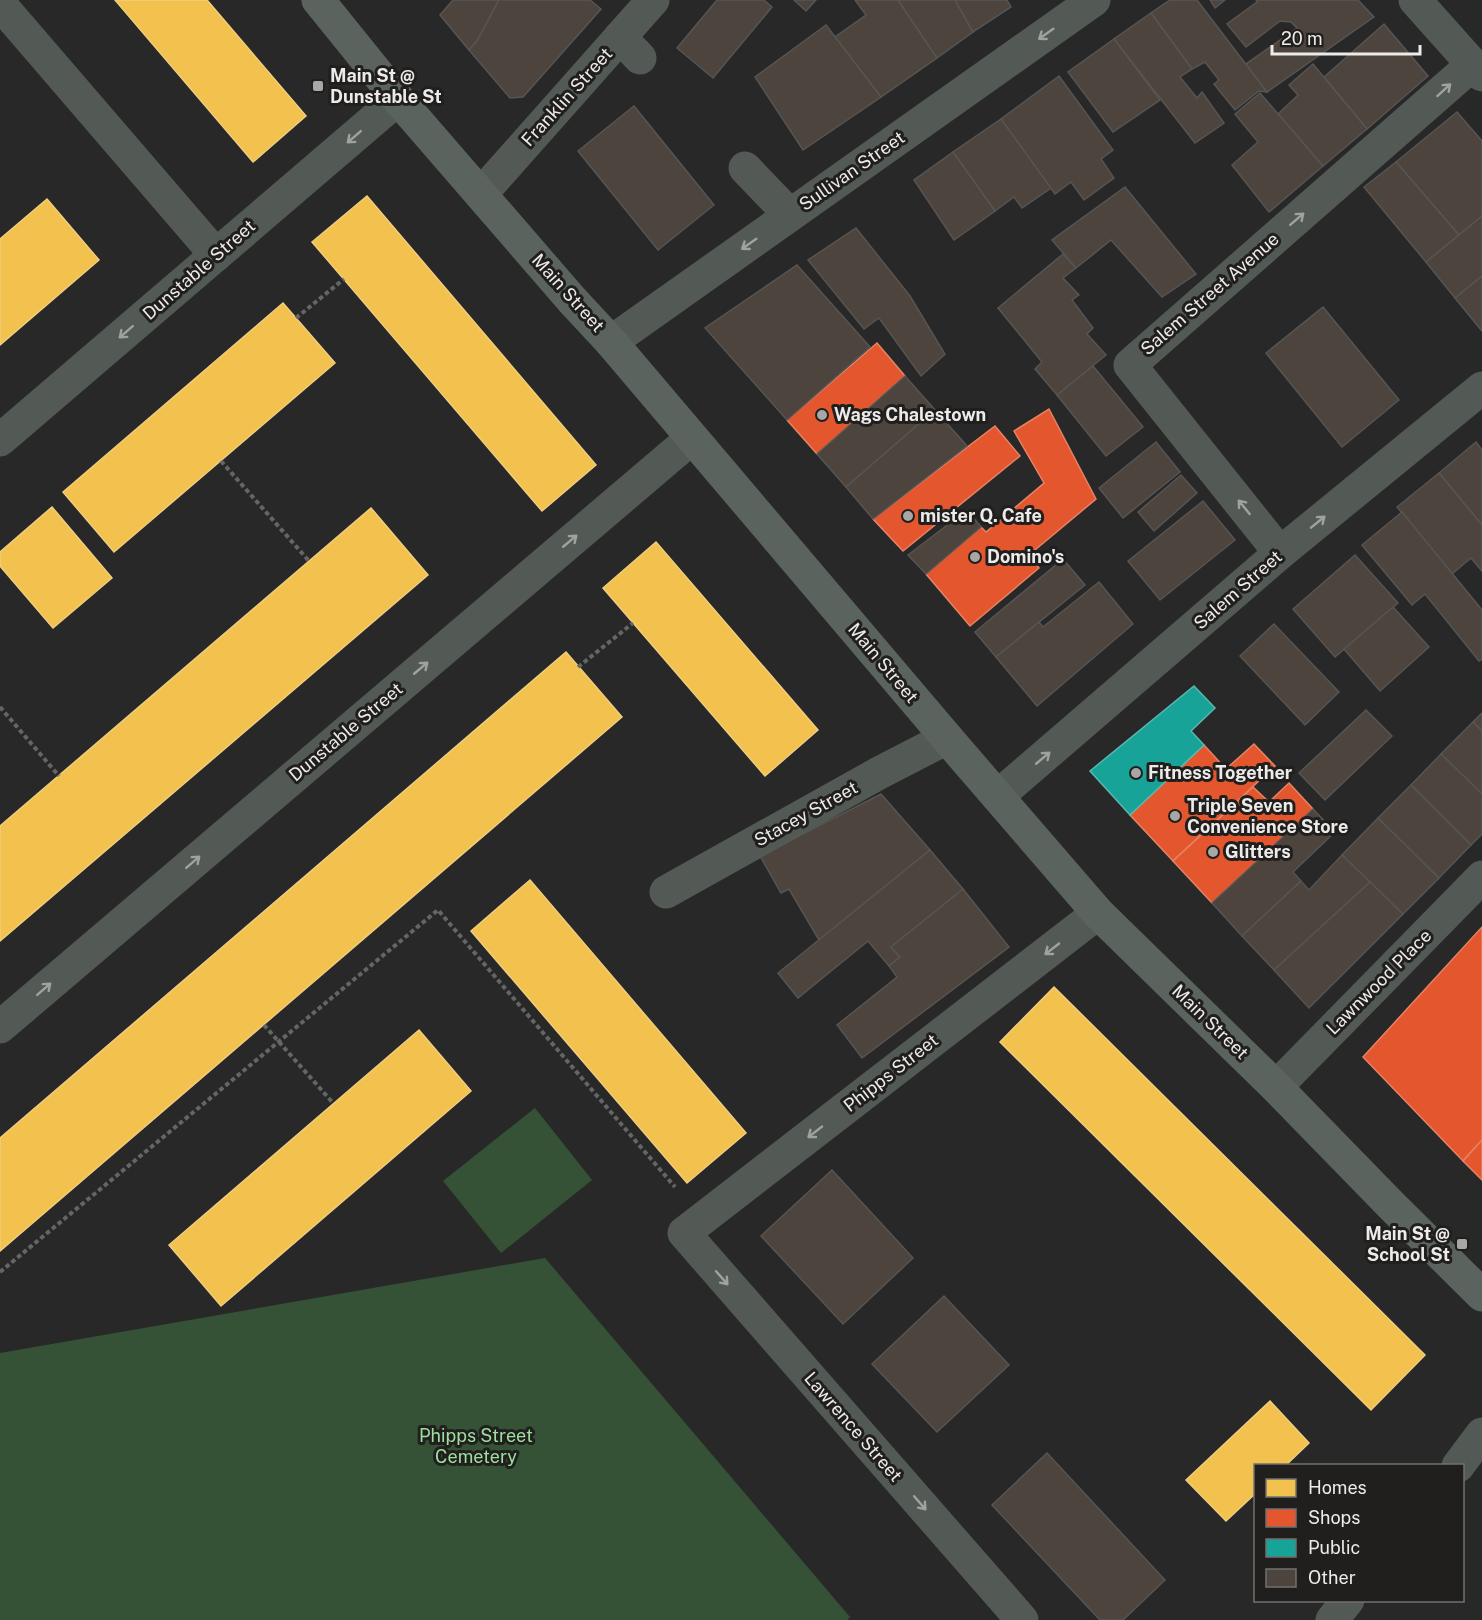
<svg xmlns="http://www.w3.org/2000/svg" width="1482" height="1620" font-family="'Public Sans',sans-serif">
	<rect width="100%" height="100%" fill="#292828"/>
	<g fill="#355236">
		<polygon points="535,1108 592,1180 501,1253 443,1181"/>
		<polygon points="545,1258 850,1617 847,1620 0,1620 0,1353"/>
	</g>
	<g fill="#f2c14e" stroke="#f0ce7d" stroke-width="1.5">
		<polygon points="115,0 207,0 306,116 253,162"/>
		<polygon points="367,196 596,465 542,511 312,242"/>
		<polygon points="47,199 99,260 0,345 0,239"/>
		<polygon points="283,303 335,363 114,552 63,492"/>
		<polygon points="52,507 112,578 53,628 0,566 0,552"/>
		<polygon points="371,508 428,575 0,941 0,826"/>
		<polygon points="656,542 818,730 765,776 603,588"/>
		<polygon points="566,652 622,717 0,1251 0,1138"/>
		<polygon points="530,880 746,1133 687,1183 471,931"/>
		<polygon points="1054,987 1425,1355 1371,1410 1000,1042"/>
		<polygon points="419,1030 471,1091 221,1306 169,1245"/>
		<polygon points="1270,1401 1309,1443 1285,1466 1256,1466 1256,1493 1226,1521 1186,1480"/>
	</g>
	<g fill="#e4572e" stroke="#e68366" stroke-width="1.5">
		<polygon points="877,343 905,376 817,454 787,420"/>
		<polygon points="1049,409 1096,499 1029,555 1039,568 970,626 926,574 981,527 986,532 1044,483 1014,431"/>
		<polygon points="995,426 1020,456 903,551 873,519"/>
		<polygon points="1254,744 1275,766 1173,861 1130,815 1204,745 1226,769"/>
		<polygon points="1289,783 1313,809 1212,903 1173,861 1253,787 1269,802"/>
		<polygon points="1482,927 1482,1140 1463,1161 1363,1057"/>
		<polygon points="1482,1140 1482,1180 1463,1161"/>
	</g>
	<polygon fill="#17a398" stroke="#57b9b1" stroke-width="1.5" points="1194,686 1215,708 1191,731 1204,745 1130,815 1090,771"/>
	<g fill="#4c443d" stroke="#565554" stroke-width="1.5">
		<polygon points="453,0 499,0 477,41 469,50 440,15"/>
		<polygon points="499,0 590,0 601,9 523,97 510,98 469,50 477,41"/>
		<polygon points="717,0 764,0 772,7 713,78 677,48"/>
		<polygon points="794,0 816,0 806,11"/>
		<polygon points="855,0 898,0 937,58 881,97 835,37 866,15"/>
		<polygon points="898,0 955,0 973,32 937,58"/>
		<polygon points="955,0 1007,0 1011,7 973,32"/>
		<polygon points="1170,0 1197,0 1267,92 1259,91 1235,110 1214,84 1219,80 1205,62 1192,69 1151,13"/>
		<polygon points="1210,0 1225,0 1215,8"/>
		<polygon points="1256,0 1358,0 1374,17 1267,92 1246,64 1297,28 1291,22 1280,21 1246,47 1227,24 1257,2"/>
		<polygon points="1151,13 1192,69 1180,77 1197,98 1202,92 1224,123 1195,143 1114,39"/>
		<polygon points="1384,24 1428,76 1367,129 1324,77"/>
		<polygon points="826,25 881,97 803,150 755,77"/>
		<polygon points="1114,39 1160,100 1113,132 1068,72"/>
		<polygon points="1313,64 1367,129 1323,166 1278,114 1298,95 1289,85"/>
		<polygon points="1059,76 1113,150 1101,159 1114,178 1084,200 1071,182 1055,194 1001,119"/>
		<polygon points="1260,93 1323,166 1269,212 1232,165 1258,142 1235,114"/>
		<polygon points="634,106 714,205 658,250 578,151"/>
		<polygon points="1457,112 1482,141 1482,216 1459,235 1396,162"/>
		<polygon points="1001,119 1051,188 1022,208 1014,197 995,211 953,152"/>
		<polygon points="953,152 995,211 954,240 914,180"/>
		<polygon points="1396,162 1459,235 1426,262 1364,187"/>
		<polygon points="1125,187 1196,274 1162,297 1111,240 1076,268 1052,240"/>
		<polygon points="1482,216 1482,276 1455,298 1426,262"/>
		<polygon points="856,228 910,296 945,354 921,376 879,318 864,329 808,260"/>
		<polygon points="1063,254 1076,268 1063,278 1079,295 1072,300 1093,328 1087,334 1106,355 1057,395 1035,369 1042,362 998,308"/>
		<polygon points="797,265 870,347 787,420 705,328"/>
		<polygon points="1482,276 1482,331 1455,298"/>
		<polygon points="1323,307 1399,400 1342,447 1266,353"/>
		<polygon points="1093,366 1143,427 1106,456 1057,395"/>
		<polygon points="905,376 935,410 846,487 817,454"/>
		<polygon points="935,410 967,446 873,519 846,487"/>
		<polygon points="1156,442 1180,472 1123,518 1099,488"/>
		<polygon points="1476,442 1482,450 1482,525 1439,473"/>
		<polygon points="1439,473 1482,525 1482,571 1471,558 1452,574 1397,507"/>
		<polygon points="1181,475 1197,493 1154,531 1138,512"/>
		<polygon points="1203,501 1235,540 1160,600 1128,561"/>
		<polygon points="967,510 981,527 926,574 908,555"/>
		<polygon points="1402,512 1482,610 1482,659 1479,661 1425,594 1412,605 1362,545"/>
		<polygon points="1355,555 1398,603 1335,657 1293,609"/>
		<polygon points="1063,559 1085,585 996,657 975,632"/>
		<polygon points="1099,582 1133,624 1037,706 996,657 1039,622 1043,627"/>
		<polygon points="1393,607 1429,647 1380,691 1344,649"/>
		<polygon points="1274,624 1339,692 1305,725 1240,656"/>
		<polygon points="1366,710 1392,736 1325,800 1299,773"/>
		<polygon points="1482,713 1482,731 1473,722"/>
		<polygon points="1473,722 1482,731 1482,794 1441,754"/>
		<polygon points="1441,754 1482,794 1482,834 1471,845 1411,785"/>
		<polygon points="1411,785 1471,845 1439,878 1378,818"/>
		<polygon points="881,794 930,850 819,940 789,889 781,893 760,856"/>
		<polygon points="1313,809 1335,832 1293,872 1301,881 1242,936 1212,903"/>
		<polygon points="1378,818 1439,878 1403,914 1342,855"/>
		<polygon points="930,850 963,889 891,947 900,957 889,966 868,941 798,998 778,973"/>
		<polygon points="1342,855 1370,882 1274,970 1242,936 1301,881 1309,890"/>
		<polygon points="1370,882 1403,914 1309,1008 1274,970"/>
		<polygon points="963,889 1009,947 862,1058 837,1025 897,977 889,966 900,957 891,947"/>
		<polygon points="832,1170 913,1258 843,1324 761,1236"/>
		<polygon points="944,1296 1009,1365 937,1432 872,1364"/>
		<polygon points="1047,1453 1165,1580 1123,1620 1100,1620 992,1505"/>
	</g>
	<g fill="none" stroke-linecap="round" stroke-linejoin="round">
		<g stroke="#636764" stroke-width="4" stroke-dasharray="4.5 3" stroke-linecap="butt">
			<polyline points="296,318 344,279"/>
			<polyline points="221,461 309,561"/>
			<polyline points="578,667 633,623"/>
			<polyline points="0,707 59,776"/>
			<polyline points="0,1272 438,910 675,1187"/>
		</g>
		<g stroke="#535a55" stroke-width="33">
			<polyline points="1415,0 1482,75"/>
			<polyline points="0,4 216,255"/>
			<polyline points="620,37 640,58"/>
			<polyline points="745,168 790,215"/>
			<polyline points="481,194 653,0"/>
			<polyline points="611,342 1094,0"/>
			<polyline points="0,440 398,99"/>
			<polyline points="1280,553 1130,365 1472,65"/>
			<polyline points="998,796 1280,553 1482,388"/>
			<polyline points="666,892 879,773 947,738"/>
			<polyline points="0,1027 692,438"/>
			<polyline points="1276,1087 1482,877"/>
			<polyline points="1458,1466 1482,1434"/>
			<polyline points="1022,1620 684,1233 1098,913"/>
			<polyline points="1332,1620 1348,1600"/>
		</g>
		<polyline stroke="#5b635e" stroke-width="33" points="318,0 398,99 572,300 611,342 947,738 1098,913 1276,1087 1391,1205 1482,1295"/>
		<polyline stroke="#636764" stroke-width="4" stroke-dasharray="4.5 3" stroke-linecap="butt" points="264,1025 333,1103"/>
	</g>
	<defs><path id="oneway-shaft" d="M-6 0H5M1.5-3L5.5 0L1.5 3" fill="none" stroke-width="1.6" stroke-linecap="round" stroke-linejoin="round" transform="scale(1.5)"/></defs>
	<g stroke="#a0a2a0">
		<use href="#oneway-shaft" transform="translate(1046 34) rotate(145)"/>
		<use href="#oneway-shaft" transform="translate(1444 90) rotate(-42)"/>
		<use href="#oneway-shaft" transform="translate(354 137) rotate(139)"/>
		<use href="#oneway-shaft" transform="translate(1297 219) rotate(-41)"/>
		<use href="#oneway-shaft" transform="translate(749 244) rotate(145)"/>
		<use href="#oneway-shaft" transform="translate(126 332) rotate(139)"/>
		<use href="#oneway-shaft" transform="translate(1244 507) rotate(-129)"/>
		<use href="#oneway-shaft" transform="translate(1318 522) rotate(-39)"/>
		<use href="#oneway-shaft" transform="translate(570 541) rotate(-40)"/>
		<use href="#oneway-shaft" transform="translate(421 668) rotate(-40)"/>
		<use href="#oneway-shaft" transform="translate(1043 758) rotate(-40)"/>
		<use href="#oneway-shaft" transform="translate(193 862) rotate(-41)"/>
		<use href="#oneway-shaft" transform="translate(1052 949) rotate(142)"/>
		<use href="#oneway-shaft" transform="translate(44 989) rotate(-41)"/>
		<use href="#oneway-shaft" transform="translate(815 1132) rotate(142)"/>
		<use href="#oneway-shaft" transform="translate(722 1278) rotate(49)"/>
		<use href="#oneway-shaft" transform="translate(920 1503) rotate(49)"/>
	</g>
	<g fill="#a8a7a6" stroke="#211f1d" stroke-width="2">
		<rect x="312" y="80" width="12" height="12" rx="3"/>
		<circle cx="822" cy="415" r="6"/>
		<circle cx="908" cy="516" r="6"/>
		<circle cx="975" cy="557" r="6"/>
		<circle cx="1136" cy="773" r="6"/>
		<circle cx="1175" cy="816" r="6"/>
		<circle cx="1213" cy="852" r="6"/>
		<rect x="1456" y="1238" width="12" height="12" rx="3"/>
	</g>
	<g text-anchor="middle" stroke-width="6" stroke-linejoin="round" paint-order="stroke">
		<g font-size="18" font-weight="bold" fill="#ecebea" stroke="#211f1d" text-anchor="start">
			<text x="330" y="82">Main St @<tspan x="330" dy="21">Dunstable St</tspan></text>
			<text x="834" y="421">Wags Chalestown</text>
			<text x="920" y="522">mister Q. Cafe</text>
			<text x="987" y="563">Domino's</text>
			<text x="1148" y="779">Fitness Together</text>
			<text x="1187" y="812">Triple Seven<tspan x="1187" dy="21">Convenience Store</tspan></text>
			<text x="1225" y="858">Glitters</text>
			<text x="1450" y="1240" text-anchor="end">Main St @<tspan x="1450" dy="21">School St</tspan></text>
		</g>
		<g font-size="18" fill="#ecebea" stroke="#211f1d">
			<text transform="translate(567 97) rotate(-48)" y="6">Franklin Street</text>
			<text transform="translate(852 171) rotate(-35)" y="6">Sullivan Street</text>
			<text transform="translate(199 270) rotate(-41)" y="6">Dunstable Street</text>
			<text transform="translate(568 293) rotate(48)" y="6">Main Street</text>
			<text transform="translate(1210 294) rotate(-41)" y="6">Salem Street Avenue</text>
			<text transform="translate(1238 590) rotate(-41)" y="6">Salem Street</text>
			<text transform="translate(883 663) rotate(50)" y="6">Main Street</text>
			<text transform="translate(346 732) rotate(-40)" y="6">Dunstable Street</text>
			<text transform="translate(806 814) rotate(-29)" y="6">Stacey Street</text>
			<text transform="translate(1379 982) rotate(-45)" y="6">Lawnwood Place</text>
			<text transform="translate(1210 1022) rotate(44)" y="6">Main Street</text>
			<text transform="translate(891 1073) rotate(-38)" y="6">Phipps Street</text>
			<text transform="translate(853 1427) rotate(49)" y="6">Lawrence Street</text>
		</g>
		<g font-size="18" fill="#9cdf9e" stroke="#211f1d">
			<text x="476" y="1442">Phipps Street<tspan x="476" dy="21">Cemetery</tspan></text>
		</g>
	</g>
	<rect x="1254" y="1464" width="210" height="138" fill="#211f1d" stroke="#72716f" stroke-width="1.5"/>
	<rect x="1266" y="1479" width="30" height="18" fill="#f2c14e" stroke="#72716f" stroke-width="1.5"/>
	<text x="1308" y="1494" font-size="18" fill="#ecebea">Homes</text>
	<rect x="1266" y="1509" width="30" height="18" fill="#e4572e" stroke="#72716f" stroke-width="1.5"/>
	<text x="1308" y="1524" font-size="18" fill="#ecebea">Shops</text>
	<rect x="1266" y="1539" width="30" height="18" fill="#17a398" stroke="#72716f" stroke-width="1.5"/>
	<text x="1308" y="1554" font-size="18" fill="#ecebea">Public</text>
	<rect x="1266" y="1569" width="30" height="18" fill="#4c443d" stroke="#72716f" stroke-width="1.5"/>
	<text x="1308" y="1584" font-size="18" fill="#ecebea">Other</text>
	<path d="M1272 45v9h148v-9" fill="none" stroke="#ecebea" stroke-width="3"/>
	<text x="1281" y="45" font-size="18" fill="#ecebea" stroke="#211f1d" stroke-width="4.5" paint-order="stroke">20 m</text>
</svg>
